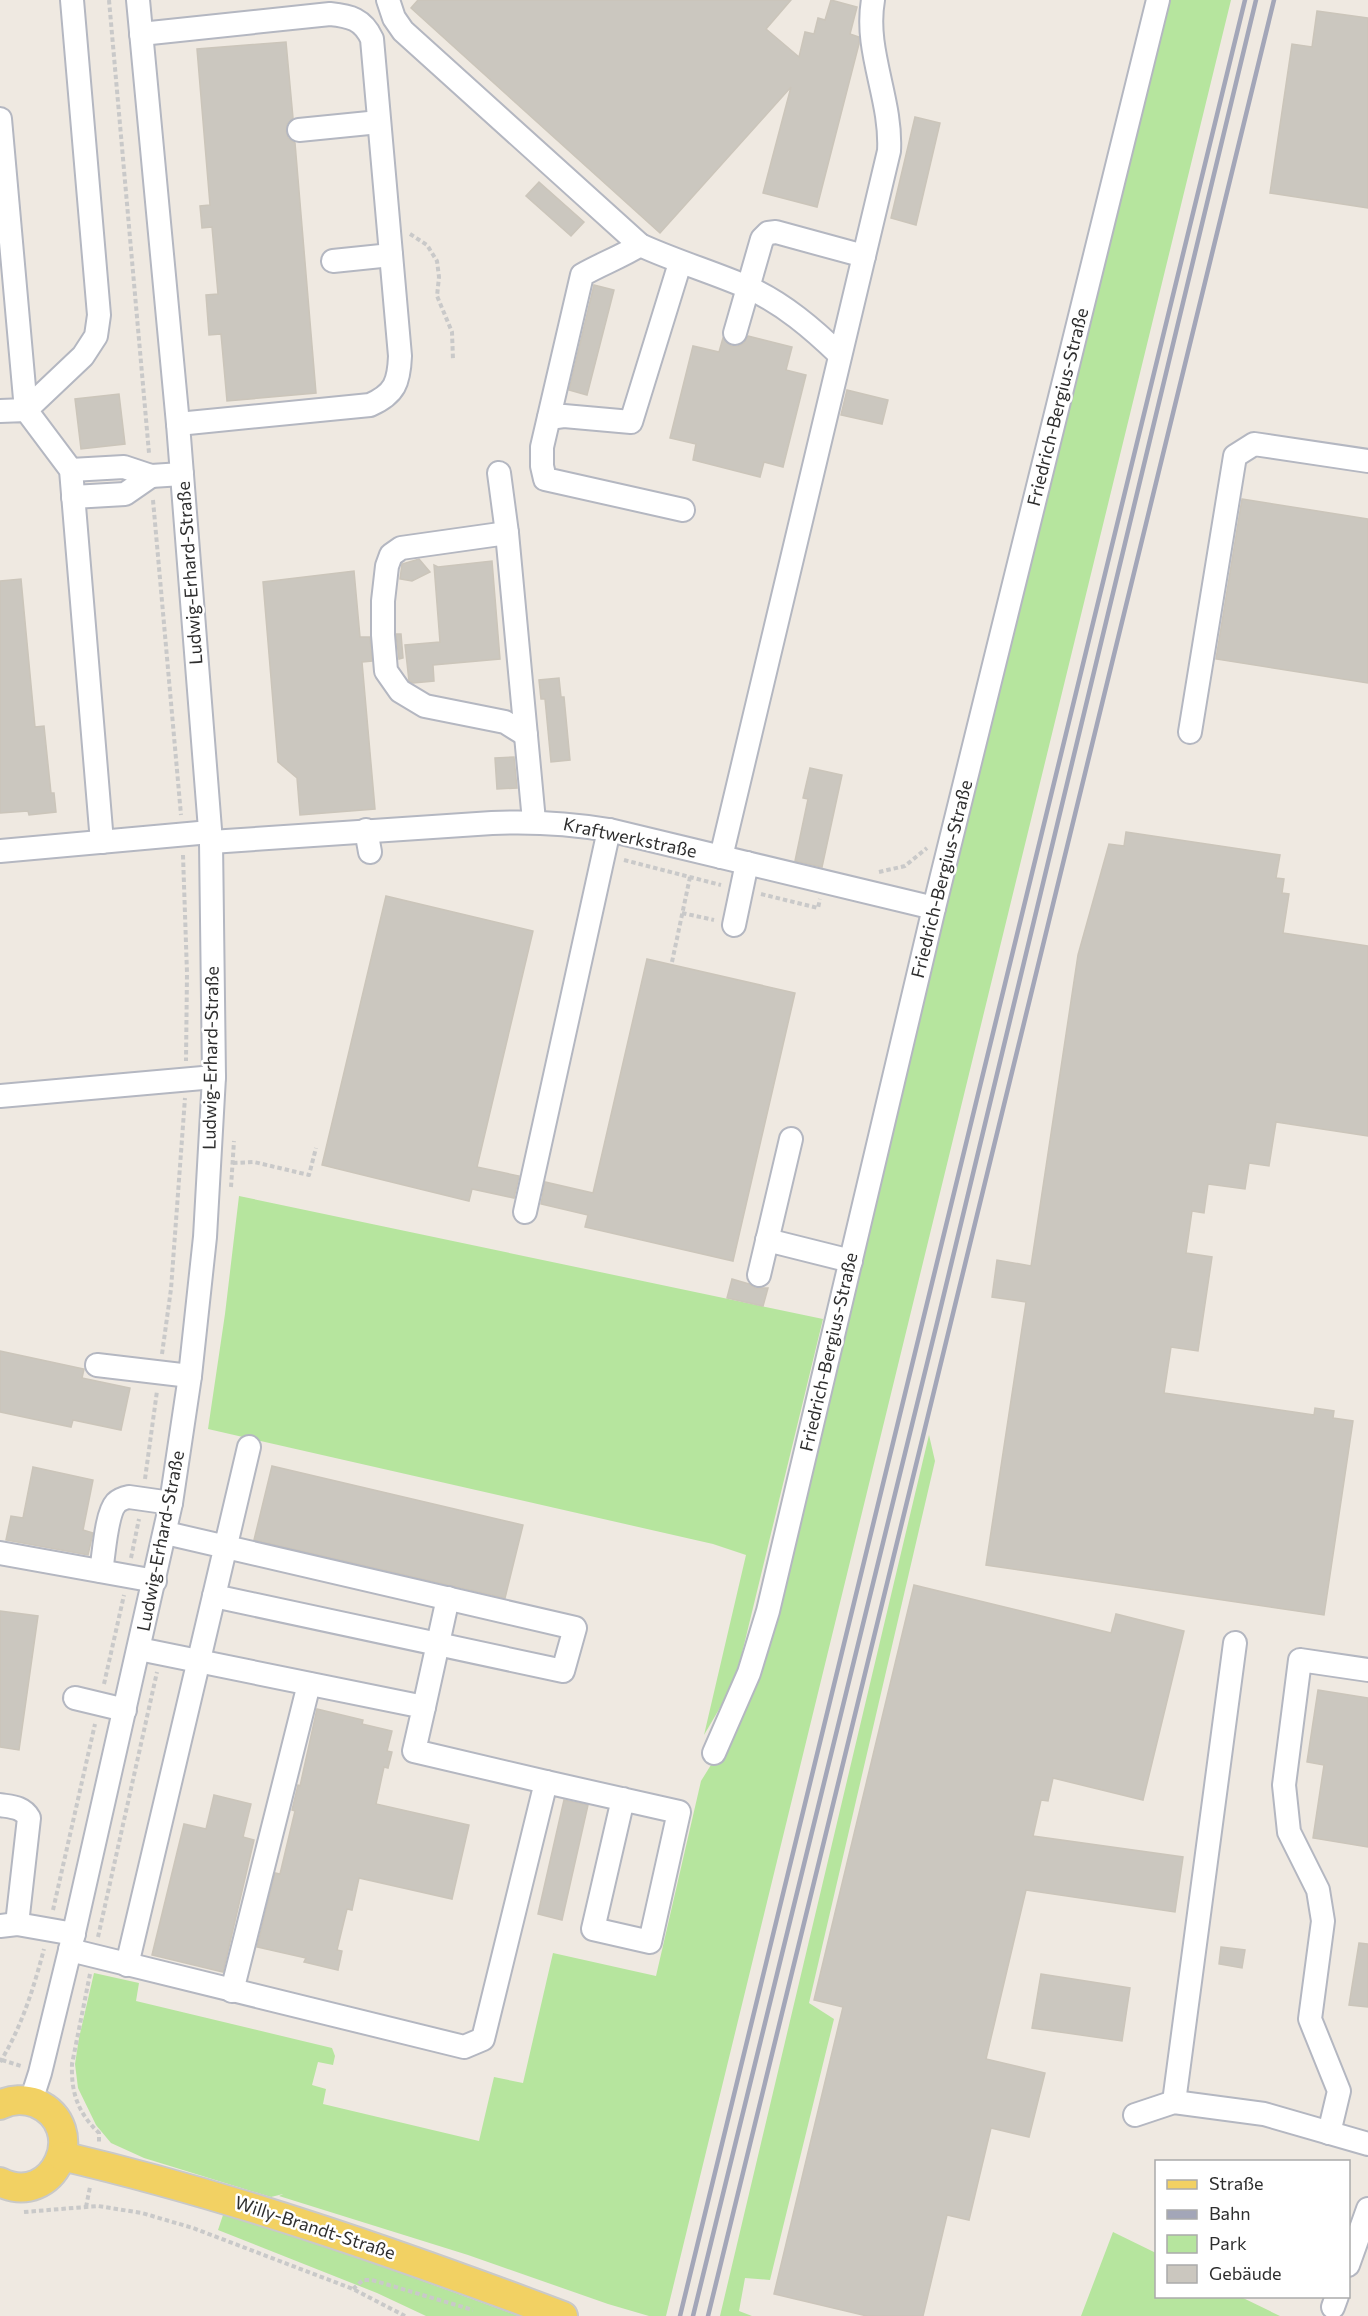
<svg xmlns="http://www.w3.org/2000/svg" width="1368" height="2316" font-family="Commissioner,sans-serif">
	<rect width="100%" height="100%" fill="#efe9e1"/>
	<g fill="#b6e59e">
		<polygon points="1168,0 1231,0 666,2316 649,2316 608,2304 468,2255 279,2196 283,2194 271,2197 144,2158 111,2143 96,2125 78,2088 75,2064 79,2038 94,1973 139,1983 136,2001 332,2048 335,2056 333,2065 318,2062 312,2085 326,2089 323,2104 479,2141 494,2077 523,2083 553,1953 656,1976 701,1781 732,1731 830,1387"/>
		<polygon points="239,1196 823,1319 735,1682 704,1735 746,1555 713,1544 208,1429 225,1314"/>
		<polygon points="929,1435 935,1461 809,2003 834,2019 770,2280 745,2278 739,2311 752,2316 720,2316"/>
		<polygon points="224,2212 327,2246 519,2316 426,2316 377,2293 218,2230"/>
		<polygon points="1113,2232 1156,2253 1156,2296 1241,2297 1280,2316 1081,2316"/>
	</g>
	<g fill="#cbc7bf" stroke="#cbc5ba" stroke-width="1.5">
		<polygon points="418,0 791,0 766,29 799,57 805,32 814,34 818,18 825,20 831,0 857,7 850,34 859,37 859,44 817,207 763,193 791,87 660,233 411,8"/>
		<polygon points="1317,11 1368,18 1368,208 1270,193 1292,44 1312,47"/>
		<polygon points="286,42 293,118 287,124 286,131 288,138 295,143 316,393 227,401 221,334 209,335 206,295 218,294 212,227 202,228 200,206 210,205 197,49"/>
		<polygon points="915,117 940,123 916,225 891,218"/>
		<polygon points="539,182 584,222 571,236 526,196"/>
		<polygon points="594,285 614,290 587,395 569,390"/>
		<polygon points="748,336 792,347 786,370 806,375 783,467 764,462 760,477 693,460 696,444 670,438 693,346 719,352 723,338 731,346 738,346 744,343"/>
		<polygon points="847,390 888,400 882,424 841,415"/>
		<polygon points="119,394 125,444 81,449 75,399"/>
		<polygon points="1242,499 1368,519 1368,683 1216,659"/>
		<polygon points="419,559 430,572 412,581 400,579 402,564"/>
		<polygon points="492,561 500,659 433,665 434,681 413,683 409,681 405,645 440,642 434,565 438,567"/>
		<polygon points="354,571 360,637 370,637 372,661 362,662 375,809 300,815 297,778 278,762 263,582"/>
		<polygon points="21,579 35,727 44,726 51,793 54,793 56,812 29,815 28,811 0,813 0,581"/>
		<polygon points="396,634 401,634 403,658 399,659"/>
		<polygon points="559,678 561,697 564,697 570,760 551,762 545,699 541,699 539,680"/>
		<polygon points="514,757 517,788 497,789 495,758"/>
		<polygon points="810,768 842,775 822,867 795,861 808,799 803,798"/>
		<polygon points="1126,832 1280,855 1276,878 1284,879 1282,893 1289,894 1283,933 1368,946 1368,1136 1276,1122 1269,1166 1249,1163 1245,1189 1208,1184 1204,1213 1192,1211 1186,1253 1212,1257 1198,1351 1171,1347 1164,1393 1314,1415 1315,1408 1334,1411 1333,1418 1353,1421 1324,1615 986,1565 1026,1302 992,1297 997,1260 1031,1266 1078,955 1109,844 1124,846"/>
		<polygon points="386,896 533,931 477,1167 519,1176 514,1198 472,1189 469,1201 322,1165"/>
		<polygon points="647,959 795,993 733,1261 585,1227 588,1215 541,1204 545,1182 593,1193"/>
		<polygon points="732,1279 749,1284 755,1288 768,1288 763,1306 727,1298"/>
		<polygon points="0,1351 84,1369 82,1378 130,1388 121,1430 73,1420 71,1427 0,1412"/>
		<polygon points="272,1466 523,1525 505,1598 254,1540"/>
		<polygon points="33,1467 93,1480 83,1530 93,1533 88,1555 6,1540 11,1516 23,1518"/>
		<polygon points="914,1585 1111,1633 1116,1614 1184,1631 1143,1800 1053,1778 1048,1801 1041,1800 1033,1836 1183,1857 1175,1912 1026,1890 986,2059 1045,2073 1029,2137 991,2128 969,2220 947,2215 923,2316 867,2316 774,2294 843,2007 814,2000"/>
		<polygon points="0,1611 38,1616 19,1750 0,1747"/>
		<polygon points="1318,1690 1368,1698 1368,1847 1313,1838 1324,1765 1307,1762"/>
		<polygon points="317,1709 363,1720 362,1724 392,1731 387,1751 392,1752 388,1768 384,1767 376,1804 469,1825 452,1899 359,1878 352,1910 347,1909 337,1950 342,1951 338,1970 304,1962 306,1958 257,1947 275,1873 280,1874 295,1811 292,1810 298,1785 300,1786"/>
		<polygon points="214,1795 251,1804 243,1837 254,1840 223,1972 152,1955 184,1824 206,1829"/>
		<polygon points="564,1800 588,1805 562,1920 538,1914"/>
		<polygon points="1359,1943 1368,1944 1368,2007 1349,2005"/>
		<polygon points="1221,1947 1245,1950 1242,1968 1219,1964"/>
		<polygon points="1041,1974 1130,1988 1122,2041 1032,2028"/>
	</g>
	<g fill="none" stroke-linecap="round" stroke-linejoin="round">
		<g stroke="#b4b7c1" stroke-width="26">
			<g id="minor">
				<path d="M388,0L394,18L403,31L640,245C675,261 712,272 747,287C783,303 813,329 840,355"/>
				<path d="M141,34L330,14C350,16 363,19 372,39L400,356C399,382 395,394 370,405L178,424"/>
				<polyline points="0,119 26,410"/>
				<polyline points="299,130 379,122"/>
				<path d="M640,245C621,257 601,264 582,275L542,447V466L545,479L683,510"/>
				<polyline points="333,261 391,255"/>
				<polyline points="735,333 762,239 768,233 776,232 864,256"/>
				<polyline points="26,410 83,356 96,336 99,315 72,0"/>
				<polyline points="0,411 26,410 71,470 102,842"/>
				<polyline points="549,418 564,416 631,422 680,263"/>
				<polyline points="71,470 124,467 151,476 182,474"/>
				<polyline points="499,473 507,533 534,821"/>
				<polyline points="73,497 125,494 151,476"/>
				<polyline points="507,533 401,548 391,555 387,566 383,601 383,635 386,671 400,691 425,706 505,722 526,735"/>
				<polyline points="1190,732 1235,456 1254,444 1368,461"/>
				<polyline points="366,830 370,852"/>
				<path d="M211,842L492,823C534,821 567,823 609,830L934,908"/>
				<polyline points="0,851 210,832"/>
				<path d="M721,857L889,151C892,99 864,51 873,0"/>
				<polyline points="734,925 747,863"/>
				<polyline points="0,1096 214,1077"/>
				<polyline points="525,1212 609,830"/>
				<polyline points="767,1240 851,1261"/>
				<polyline points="759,1275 791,1139"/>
				<polyline points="97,1365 190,1376"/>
				<polyline points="166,1533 575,1628 563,1671 214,1596 249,1447"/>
				<polyline points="0,1553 155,1581"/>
				<path d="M101,1571C104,1555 106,1514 116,1503C120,1499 124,1498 129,1497L171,1503"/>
				<polyline points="75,1698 125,1710"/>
				<polyline points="424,1707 448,1598"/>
				<polyline points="714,1753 749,1673 768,1611 934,908 1158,0"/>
				<polyline points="546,1782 679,1812 650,1942 593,1929 623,1799"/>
				<path d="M0,1805C12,1807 23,1807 29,1818L17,1924"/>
				<polyline points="0,1926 17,1924 74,1934"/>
				<polyline points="70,1950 464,2047 483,2039 546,1782 414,1751 424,1707 139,1649"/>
				<polyline points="127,1965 214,1596"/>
				<polyline points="232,1991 309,1684"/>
				<polyline points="31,2101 40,2073 70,1950 171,1503 190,1376 205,1237 214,1077 211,842 178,424 138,0"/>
				<polyline points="1174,2102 1235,1643"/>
				<polyline points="1135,2115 1174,2102 1264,2114 1368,2144"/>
				<polyline points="1329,2133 1339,2091 1310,2019 1323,1921 1318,1890 1289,1832 1284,1785 1300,1660 1368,1670"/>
				<polyline points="1348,2265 1368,2209"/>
				<polyline points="1333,2307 1337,2296"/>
			</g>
		</g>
		<g stroke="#c9c9c9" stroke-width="32">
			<g id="major">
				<path d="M0,2105C11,2099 25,2099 36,2103C91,2127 54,2209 0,2182"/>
				<path d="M62,2156C233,2196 399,2254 563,2316"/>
			</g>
		</g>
		<g stroke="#c9c9c9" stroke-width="4" stroke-dasharray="4.5 3" stroke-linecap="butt">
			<polyline points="109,0 149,453"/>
			<polyline points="410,234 427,245 437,261 439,277 437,296 452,332 453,360"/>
			<polyline points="153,500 181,815"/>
			<polyline points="183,855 187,973 186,1061"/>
			<polyline points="624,860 721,885"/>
			<polyline points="879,872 905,866 927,848"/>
			<polyline points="761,894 818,908 820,899"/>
			<polyline points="682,913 714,920"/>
			<polyline points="672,962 690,877"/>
			<polyline points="233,1163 254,1162 309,1175 316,1148"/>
			<polyline points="231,1187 234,1141"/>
			<polyline points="162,1354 171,1289 185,1098"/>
			<polyline points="145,1479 157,1391"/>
			<polyline points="131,1558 139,1519"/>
			<polyline points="104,1684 124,1595"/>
			<polyline points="53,1910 95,1724"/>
			<polyline points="98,1937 157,1672"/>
			<path d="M90,1974L72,2064C71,2093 78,2113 99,2133V2142"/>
			<polyline points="2,2060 21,2066"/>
			<path d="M0,2062C21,2029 34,1987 44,1949"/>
			<polyline points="86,2207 90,2187"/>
			<polyline points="24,2212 98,2206 142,2213 193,2228 353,2289 405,2316"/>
			<polyline points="353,2289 363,2280 372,2280 473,2310"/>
		</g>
		<use href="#minor" stroke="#fff" stroke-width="22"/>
		<use href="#major" stroke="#f2d163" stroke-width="28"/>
		<g stroke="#a3a6b8" stroke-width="4.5">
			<polyline points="680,2316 1245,0"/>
			<polyline points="693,2316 937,1323 1256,0"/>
			<polyline points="708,2316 1274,0"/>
		</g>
	</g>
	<g text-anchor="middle" stroke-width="5" stroke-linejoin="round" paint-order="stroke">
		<g font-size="18" fill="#2e2e2e" stroke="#fff">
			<text transform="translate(1058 407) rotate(-76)" y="6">Friedrich-Bergius-Straße</text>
			<text transform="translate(190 573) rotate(-94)" y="6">Ludwig-Erhard-Straße</text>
			<text transform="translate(630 838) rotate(12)" y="6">Kraftwerkstraße</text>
			<text transform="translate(942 879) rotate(-76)" y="6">Friedrich-Bergius-Straße</text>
			<text transform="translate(211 1058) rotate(-89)" y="6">Ludwig-Erhard-Straße</text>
			<text transform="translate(829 1352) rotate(-77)" y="6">Friedrich-Bergius-Straße</text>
			<text transform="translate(161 1541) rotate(-79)" y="6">Ludwig-Erhard-Straße</text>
			<text transform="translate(315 2228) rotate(18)" y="6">Willy-Brandt-Straße</text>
		</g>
	</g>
	<rect x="1155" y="2160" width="195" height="138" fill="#ffffff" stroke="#ababab" stroke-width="1.5"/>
	<rect x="1167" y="2180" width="30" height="9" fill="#f2d163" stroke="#ababab" stroke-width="1.5"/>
	<text x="1209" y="2190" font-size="18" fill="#2e2e2e">Straße</text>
	<rect x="1167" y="2210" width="30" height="9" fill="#a3a6b8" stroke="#ababab" stroke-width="1.5"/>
	<text x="1209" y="2220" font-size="18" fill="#2e2e2e">Bahn</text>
	<rect x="1167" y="2235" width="30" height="18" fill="#b6e59e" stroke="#ababab" stroke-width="1.5"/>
	<text x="1209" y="2250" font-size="18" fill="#2e2e2e">Park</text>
	<rect x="1167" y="2265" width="30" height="18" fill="#cbc7bf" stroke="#ababab" stroke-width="1.5"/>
	<text x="1209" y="2280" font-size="18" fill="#2e2e2e">Gebäude</text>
</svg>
